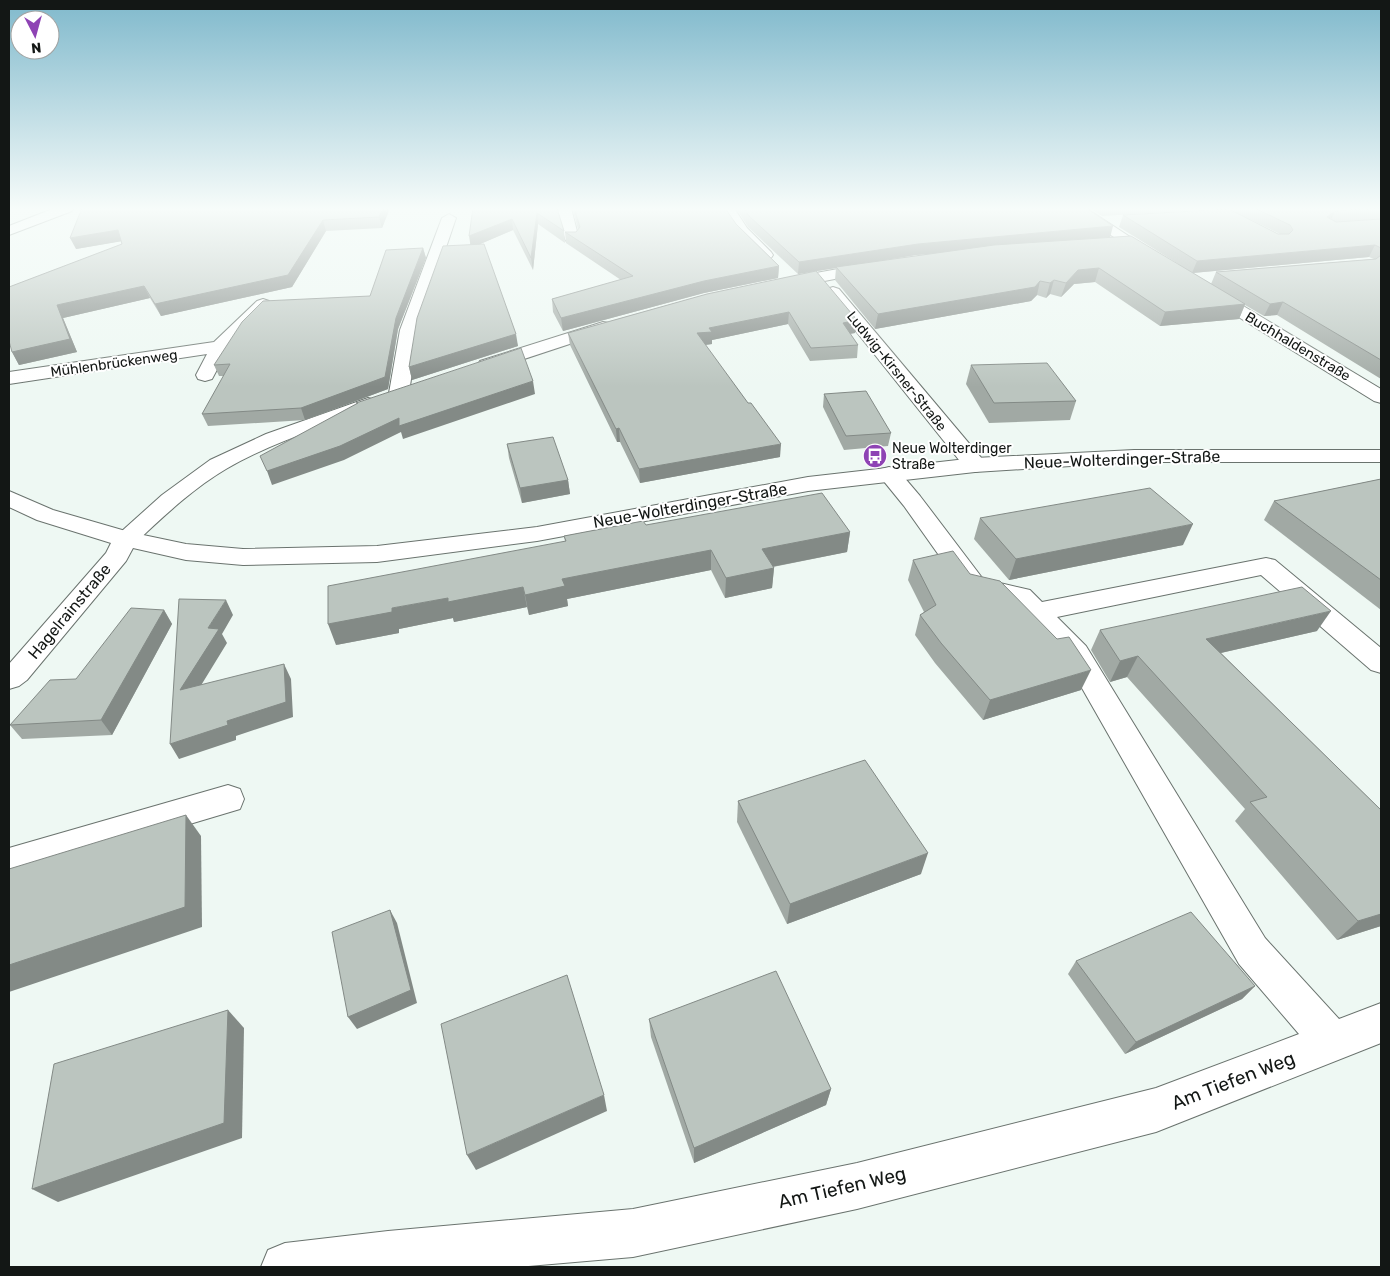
<svg xmlns="http://www.w3.org/2000/svg" width="1390" height="1276" font-family="Rubik,sans-serif">
	<rect width="100%" height="100%" fill="#eef8f3"/>
	<g fill="none" stroke-linecap="round" stroke-linejoin="round">
		<g stroke="#6a736e" stroke-width="2">
			<g id="minor">
				<polygon points="557,208 571,208 579,239 577,242 567,242 565,239"/>
				<polygon points="720,208 734,208 747,228 771,252 773,255 771,258 761,258 737,234"/>
				<polygon points="1070,208 1086,208 1159,256 1157,259 1147,259"/>
				<polygon points="449,214 456,218 418,330 409,393 406,397 399,399 392,397 389,393 400,330 442,218"/>
				<polygon points="871,263 876,265 879,268 876,271 783,289 777,287 775,284 777,281 783,279"/>
				<polygon points="833,287 839,289 983,460 986,465 983,470 975,472 967,470 827,295 825,292 827,289"/>
				<polygon points="1209,287 1215,289 1381,389 1381,403 1374,401 1203,295 1201,292 1203,289"/>
				<polygon points="263,299 269,301 271,304 228,349 212,379 205,381 198,379 196,375 207,354 9,384 9,372 214,342 257,301"/>
				<polygon points="603,322 609,323 612,327 609,331 494,369 487,371 480,369 478,365 480,361"/>
				<path d="M368,398L375,400L378,404L375,408C325,426 272,442 226,469C192,489 163,517 134,544L125,546L116,544L113,539L162,495L210,460L266,434Z"/>
				<polygon points="889,467 897,469 920,496 983,579 1030,590 1042,602 1266,558 1275,560 1381,648 1381,673 1371,670 1261,575 1057,617 1086,646 1265,938 1339,1019 1381,1003 1381,1043 1156,1132 857,1209 633,1257 517,1267 261,1267 268,1250 285,1243 388,1231 633,1209 857,1163 1156,1088 1299,1034 1239,964 1066,660 1012,603 965,592 904,506 878,474 881,469"/>
				<polygon points="228,785 240,789 244,799 240,809 9,878 9,848"/>
			</g>
		</g>
		<g stroke="#6a736e" stroke-width="2">
			<g id="major">
				<polygon points="55,208 74,208 72,211 9,235 9,226"/>
				<polygon points="1134,450 1381,450 1381,462 1134,462 975,472 808,491 537,541 377,562 243,565 186,560 133,548 126,561 27,680 19,686 9,689 9,664 106,553 111,543 37,520 9,507 9,491 53,510 129,532 186,544 243,549 377,546 537,527 808,477 975,458"/>
			</g>
		</g>
		<use href="#minor" fill="#fff" fill-rule="evenodd"/>
		<use href="#major" fill="#fff" fill-rule="evenodd"/>
	</g>
	<g fill="#a1a9a4" fill-rule="evenodd">
		<polygon points="82,208 390,208 382,228 326,231 292,287 161,316 150,298 63,318 77,352 19,365 12,352 122,244 121,241 76,249"/>
		<polygon points="473,208 557,208 564,231 565,243 538,224 533,270 513,230 480,244 518,346 412,380 409,367 470,245"/>
		<polygon points="572,208 725,208 736,224 779,266 778,278 704,293 563,331 553,312 552,299 621,280 566,243 565,232 576,232 578,229"/>
		<path d="M736,208H1086L1110,237L1180,265L1119,227L1123,215L1228,209L1227,208L1102,216L1090,208H1381V219L1335,222H1336L1381,219V379L1277,315L1264,316L1245,305L1239,319L1160,326L1095,282L1074,284L1061,297L1050,294L1046,298L1037,295L1031,301L875,329L835,280L836,268L798,274L748,227ZM1245,217L1280,234H1278ZM932,254L887,260L916,255ZM1369,257L1374,259L1216,272L1211,284L1193,273Z"/>
		<polygon points="423,248 426,258 398,329 388,389 305,420 208,426 202,414 224,376 219,376 214,365 370,296"/>
		<polygon points="707,294 857,320 855,333 850,334 858,345 857,358 810,361 788,324 712,340 712,344 705,345 780,457 640,483 620,442 617,442 570,345 568,333"/>
		<polygon points="971,365 1076,401 1070,420 989,423 966,384"/>
		<polygon points="824,394 891,433 888,446 844,450 823,407"/>
		<polygon points="507,444 568,480 570,494 522,503 509,458"/>
		<polygon points="1381,479 1381,610 1264,520 1274,501"/>
		<polygon points="980,518 1183,545 1009,580 974,539"/>
		<polygon points="646,525 850,532 847,552 773,567 774,568 772,588 725,598 711,570 567,599 568,606 529,615 527,607 454,622 453,618 399,629 399,633 336,645 565,541 564,536"/>
		<polygon points="913,560 970,574 1081,690 983,720 935,663 915,635 920,615 924,612 908,580"/>
		<polygon points="164,610 172,624 112,735 22,739 10,725 76,679"/>
		<polygon points="1100,630 1317,631 1221,653 1381,810 1381,926 1337,940 1235,821 1245,809 1127,677 1110,682 1091,650"/>
		<polygon points="738,801 921,874 787,924 737,822"/>
		<polygon points="1076,961 1255,986 1242,999 1125,1054 1068,974"/>
		<polygon points="649,1019 831,1089 826,1105 694,1163 651,1037"/>
	</g>
	<g fill="#838a86">
		<polygon points="383,208 390,208 382,228 379,217"/>
		<polygon points="1335,211 1330,222 1327,217"/>
		<polygon points="537,213 538,224 533,270 531,258"/>
		<polygon points="512,219 513,230 471,248 469,236"/>
		<polygon points="323,220 326,231 292,287 161,316 155,304"/>
		<polygon points="1113,226 1110,238 916,255 837,268 836,267 836,268 798,274 799,262 918,244"/>
		<polygon points="118,230 123,241 76,249 70,238"/>
		<polygon points="1375,245 1369,257 1192,273 1197,261"/>
		<polygon points="423,248 426,258 398,329 388,389 305,420 301,408 396,318"/>
		<polygon points="779,266 778,278 704,293 563,331 561,318 704,281"/>
		<polygon points="1099,268 1095,282 1074,284 1061,297 1066,283 1078,270"/>
		<polygon points="1054,280 1050,294 1046,298 1050,283"/>
		<polygon points="1040,281 1037,295 1031,301 875,329 878,314"/>
		<polygon points="144,286 150,298 63,318 77,352 19,365 12,352 57,305"/>
		<polygon points="1283,302 1277,315 1264,316 1270,304"/>
		<polygon points="1245,304 1239,319 1160,326 1165,312"/>
		<polygon points="789,312 788,324 712,340 712,344 697,346 697,333 709,328"/>
		<polygon points="857,320 855,333 841,335 843,323"/>
		<polygon points="516,334 518,346 412,380 409,367"/>
		<polygon points="533,381 535,394 403,439 401,432 344,460 272,485 267,471 399,418"/>
		<polygon points="619,428 620,442 617,442 616,429"/>
		<polygon points="781,444 780,457 640,483 639,469"/>
		<polygon points="568,480 570,494 522,503 520,488"/>
		<polygon points="1193,524 1183,545 1009,580 1016,559"/>
		<polygon points="850,532 847,552 761,569 762,549"/>
		<polygon points="711,550 711,570 567,599 568,606 529,615 525,595 562,579"/>
		<polygon points="774,568 772,588 725,598 726,578"/>
		<polygon points="523,587 527,607 454,622 453,618 399,629 399,633 336,645 328,624 392,608 448,598"/>
		<polygon points="226,600 233,615 222,634 227,643 189,705 180,690 208,628"/>
		<polygon points="164,610 172,624 112,735 101,720"/>
		<polygon points="1331,611 1317,631 1194,659 1206,639"/>
		<polygon points="1138,656 1127,677 1110,682 1120,661"/>
		<polygon points="284,664 291,679 293,717 236,736 236,740 179,759 170,744 227,721"/>
		<polygon points="1091,670 1081,690 983,720 990,700"/>
		<polygon points="186,815 201,836 202,927 9,992 9,965"/>
		<polygon points="928,853 921,874 787,924 790,904"/>
		<polygon points="390,910 397,923 417,1003 357,1029 348,1017"/>
		<polygon points="1381,914 1381,926 1337,940 1358,921"/>
		<polygon points="1255,986 1242,999 1125,1054 1136,1042"/>
		<polygon points="228,1010 244,1028 242,1138 58,1202 32,1189"/>
		<polygon points="831,1089 826,1105 694,1163 694,1148"/>
		<polygon points="604,1095 607,1111 476,1170 467,1155"/>
	</g>
	<g fill="#bbc5bf" stroke="#838a86">
		<polygon points="82,208 383,208 379,217 323,220 288,275 155,304 144,286 57,305 70,339 12,352 9,341 9,287 122,244 118,230 70,238"/>
		<polygon points="473,208 557,208 564,231 537,213 531,258 512,219 469,236"/>
		<polygon points="574,208 725,208 736,224 779,266 704,281 561,318 552,299 633,276 565,232 576,232 580,227"/>
		<polygon points="744,208 1086,208 1113,226 918,244 799,262 749,216"/>
		<polygon points="1254,208 1381,208 1335,211 1327,217 1336,222 1381,219 1381,248 1375,245 1197,261 1123,215 1229,209 1278,234 1289,234 1293,230 1290,225"/>
		<polygon points="1131,236 1245,304 1165,312 1099,268 1078,270 1066,283 1054,280 1050,283 1040,281 1035,287 878,314 836,267 994,245"/>
		<polygon points="484,244 516,334 409,367 417,318 443,246"/>
		<polygon points="423,248 396,318 385,377 301,408 202,414 230,364 214,365 242,322 263,301 370,296 386,250"/>
		<polygon points="1381,255 1381,360 1283,302 1270,304 1216,272 1376,259"/>
		<polygon points="816,271 857,320 843,323 858,345 811,348 789,312 709,328 712,332 697,333 748,403 751,403 781,444 639,469 619,428 616,429 568,333 707,294"/>
		<polygon points="521,348 533,381 399,426 399,418 340,446 267,471 260,456 358,403 356,403"/>
		<polygon points="1047,363 1076,401 994,403 971,365"/>
		<polygon points="866,391 891,433 846,436 824,394"/>
		<polygon points="553,437 568,480 520,488 507,444"/>
		<polygon points="1381,479 1381,580 1274,501"/>
		<polygon points="1150,488 1193,524 1016,559 980,518"/>
		<polygon points="822,493 850,532 762,549 774,568 726,578 711,550 562,579 565,586 525,595 523,587 448,602 448,598 392,608 392,612 328,624 328,586 566,541 564,536 643,521 646,525"/>
		<polygon points="953,551 970,574 1000,581 1057,639 1069,637 1091,670 990,700 941,643 920,615 936,605 913,560"/>
		<polygon points="1302,587 1331,611 1206,639 1381,810 1381,914 1358,921 1250,802 1267,797 1138,656 1120,661 1100,630"/>
		<polygon points="179,599 226,600 208,628 219,629 180,690 284,664 286,702 227,721 228,725 170,744"/>
		<polygon points="131,608 164,610 101,720 10,725 50,680 76,679"/>
		<polygon points="865,760 928,853 790,904 738,801"/>
		<polygon points="186,815 185,907 9,965 9,869"/>
		<polygon points="390,910 411,990 348,1017 332,932"/>
		<polygon points="1191,912 1255,986 1136,1042 1076,961"/>
		<polygon points="776,971 831,1089 694,1148 649,1019"/>
		<polygon points="567,975 604,1095 467,1155 441,1024"/>
		<polygon points="228,1010 224,1123 32,1189 54,1064"/>
	</g>
	<linearGradient id="sky" x2="0" y2="1"><stop stop-color="#80b9cc"/><stop offset="0.54" stop-color="#f7fcfa"/><stop offset="1" stop-color="#f7fcfa" stop-opacity="0"/></linearGradient>
	<rect width="1390" height="387" fill="url(#sky)"/>
	<defs>
		<g id="bus-disc" transform="scale(1.25)"><circle r="9.5" fill="#8e43b4" stroke="#fff"/><path d="M-5-6H5V4H4V6H2V4H-2V6H-4V4H-5ZM-3.5-4V0h7V-4ZM-3.5 1.2v1.5H-2V1.2ZM2 1.2v1.5H3.5V1.2Z" fill="#fff"/></g>
	</defs>
	<g fill-rule="evenodd">
		<use href="#bus-disc" x="875" y="456"/>
	</g>
	<g text-anchor="middle" stroke-width="4" stroke-linejoin="round" paint-order="stroke">
		<g font-size="14" fill="#131715" stroke="#fff">
			<text transform="translate(1298 346) rotate(31)" y="5">Buchhaldenstraße</text>
			<text transform="translate(114 363) rotate(-8)" y="5">Mühlenbrückenweg</text>
			<text transform="translate(897 371) rotate(51)" y="5">Ludwig-Kirsner-Straße</text>
		</g>
		<g font-size="14" fill="#131715" stroke="#fff" text-anchor="start">
			<text x="892" y="453">Neue Wolterdinger<tspan x="892" dy="16">Straße</tspan></text>
		</g>
		<g font-size="16" fill="#131715" stroke="#fff">
			<text transform="translate(1122 459) rotate(-2)" y="6">Neue-Wolterdinger-Straße</text>
			<text transform="translate(690 505) rotate(-10)" y="6">Neue-Wolterdinger-Straße</text>
			<text transform="translate(69 611) rotate(-50)" y="6">Hagelrainstraße</text>
		</g>
		<g font-size="19" fill="#131715" stroke="#fff">
			<text transform="translate(1233 1080) rotate(-21)" y="7">Am Tiefen Weg</text>
			<text transform="translate(842 1187) rotate(-13)" y="7">Am Tiefen Weg</text>
		</g>
	</g>
	<rect width="1390" height="1276" fill="none" stroke="#131715" stroke-width="20"/>
	<g transform="translate(35 35) rotate(174)"><circle r="24" fill="#ffffff" stroke="#a1a2a1"/>
	<path d="M0-4L9 19L0 12L-9 19Z" fill="#8e43b4"/>
	<text y="-8" font-size="14" font-weight="bold" text-anchor="middle" fill="#131715">N</text>
	</g>
</svg>
